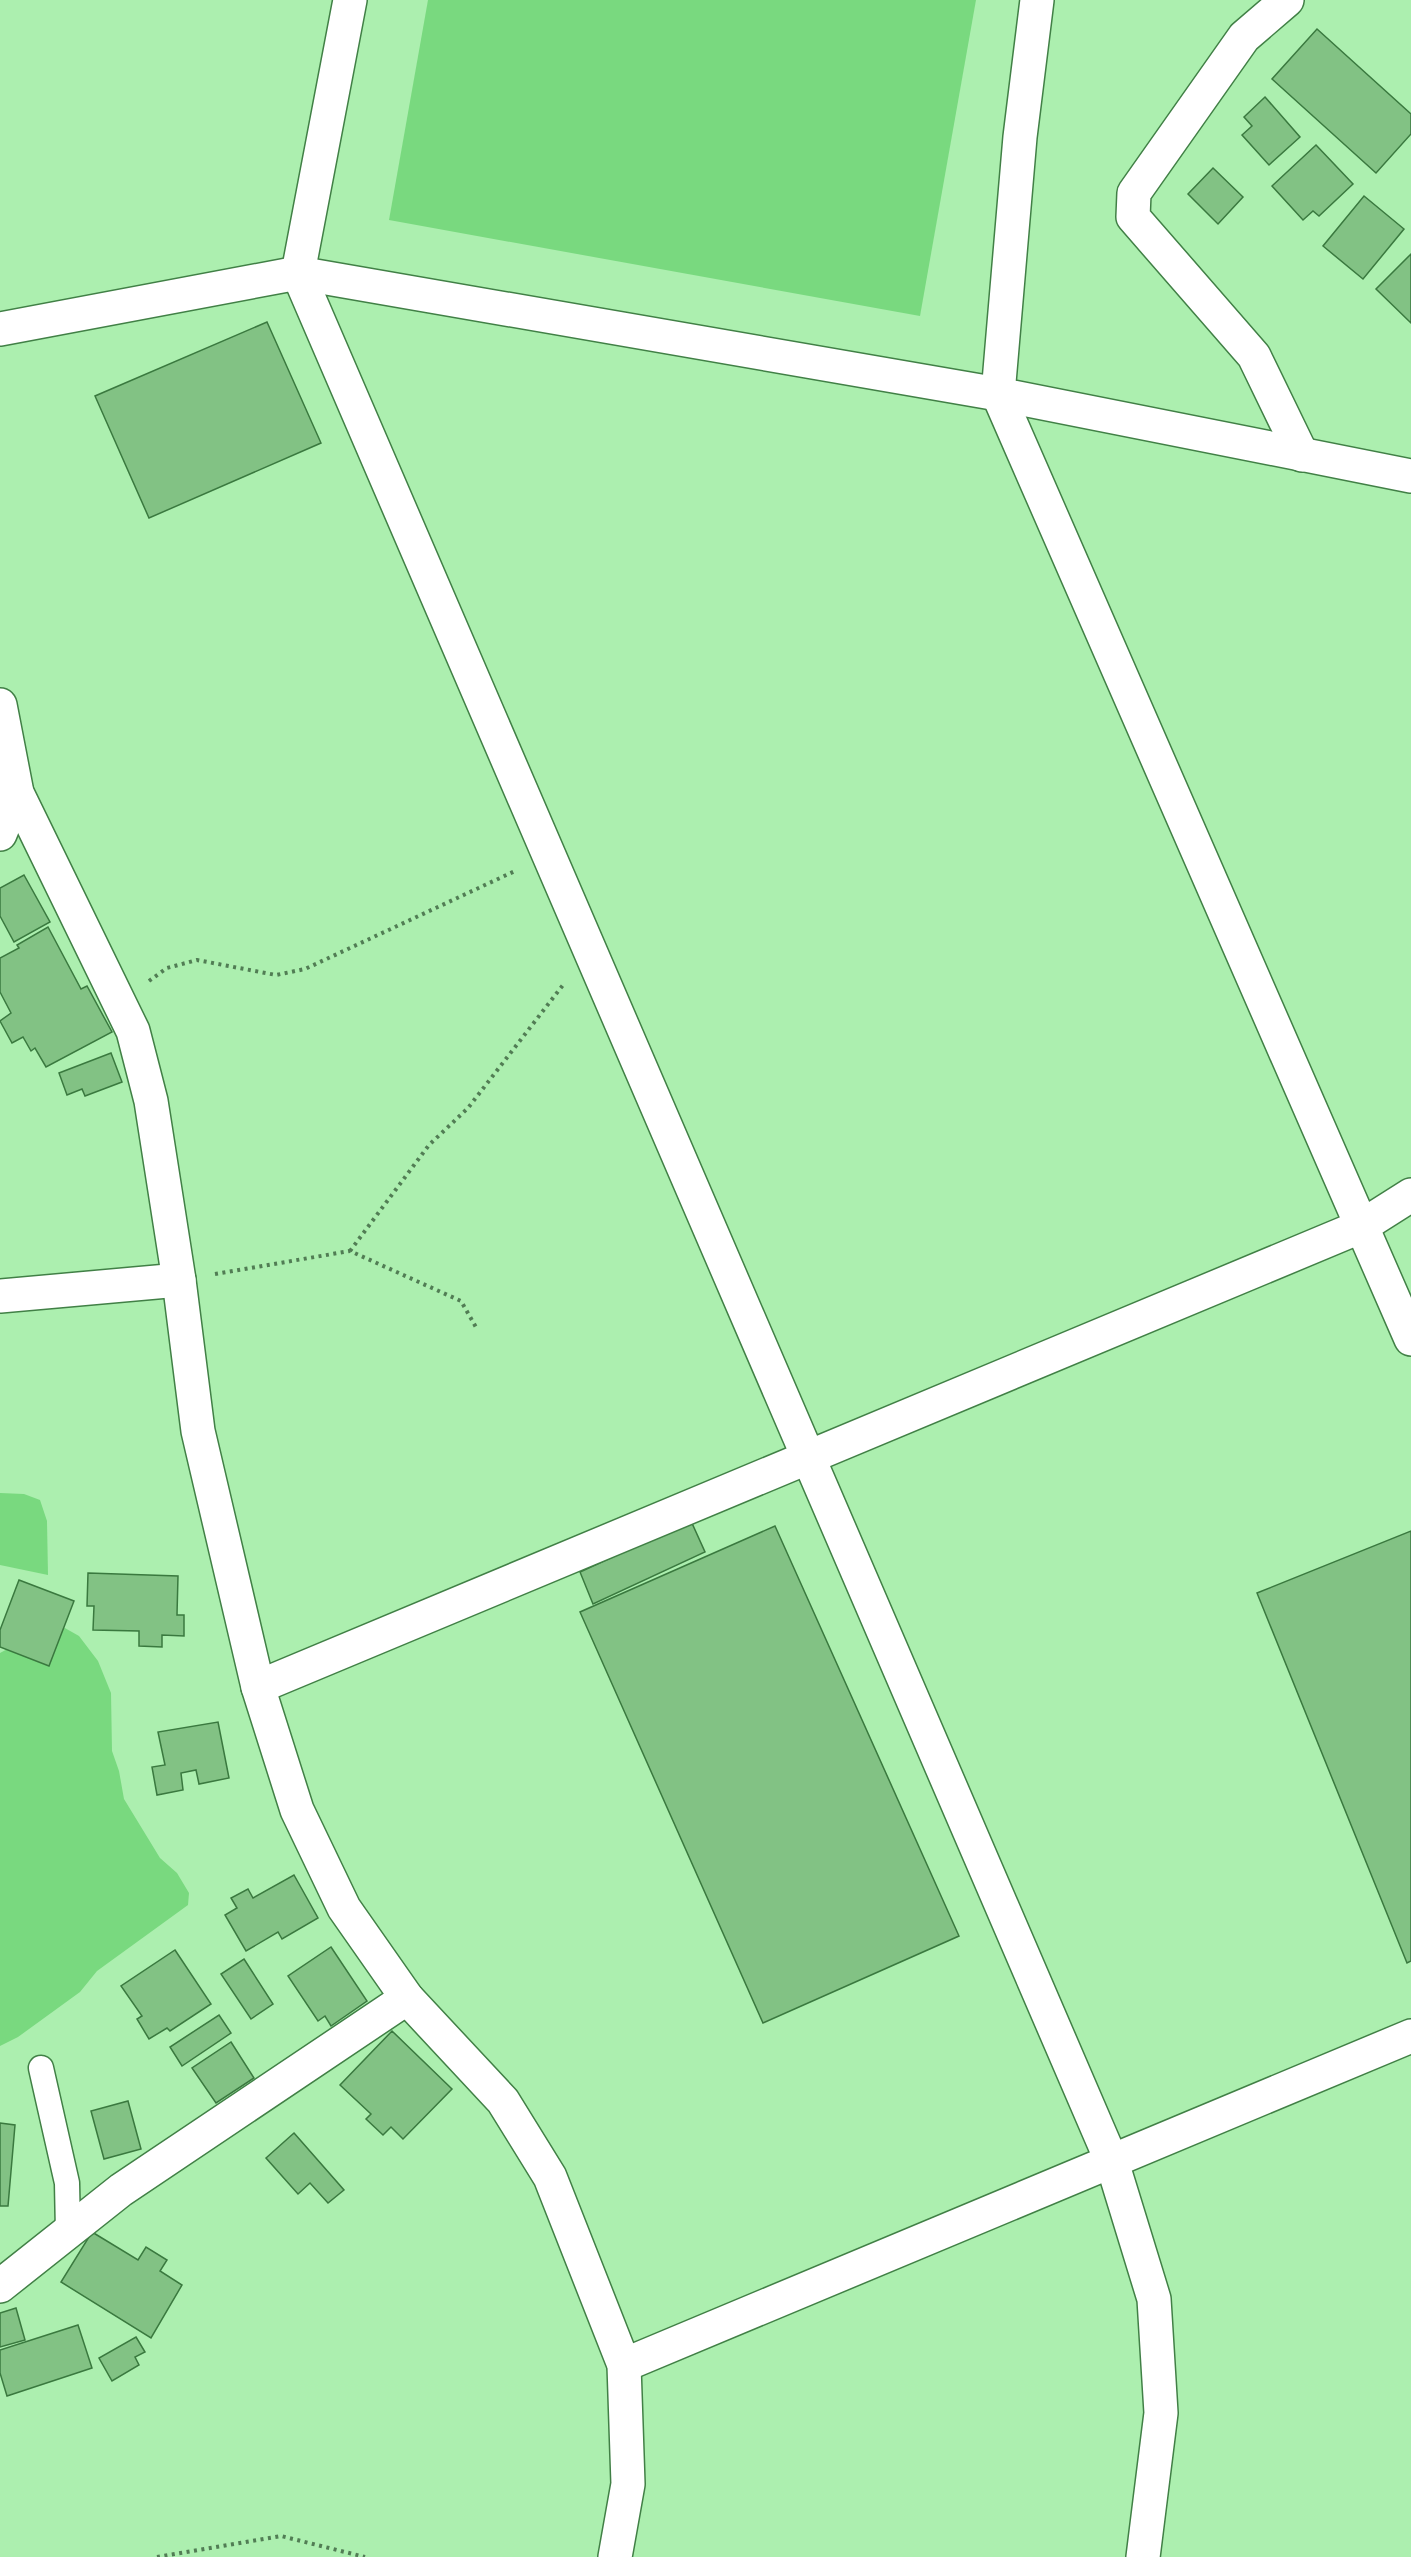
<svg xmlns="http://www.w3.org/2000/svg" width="1411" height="2557" font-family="Helvetica,sans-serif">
	<rect width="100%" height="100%" fill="#acefaf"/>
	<g fill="#79d97f">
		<polygon points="428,0 976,0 920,316 389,220"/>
		<polygon points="0,1493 24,1494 40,1500 47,1521 48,1575 0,1565"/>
		<polygon points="56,1623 79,1636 98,1661 111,1693 112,1751 119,1771 124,1799 160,1858 177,1873 189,1893 188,1905 97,1971 80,1992 18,2037 0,2046 0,1653"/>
	</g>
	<g fill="#82c284" stroke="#3a793f" stroke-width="1.5">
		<polygon points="1317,29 1411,114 1411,134 1376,173 1272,79"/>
		<polygon points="1265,97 1300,137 1269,165 1242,135 1252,126 1244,117"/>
		<polygon points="1316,145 1353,184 1319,216 1313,211 1303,220 1272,186"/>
		<polygon points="1213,168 1243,197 1218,224 1188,194"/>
		<polygon points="1364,196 1404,229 1363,279 1323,246"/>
		<polygon points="1411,254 1411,323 1376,289"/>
		<polygon points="267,322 321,443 149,518 95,396"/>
		<polygon points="24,875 50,922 14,942 0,916 0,888"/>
		<polygon points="48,927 81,989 87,986 112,1032 46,1067 35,1048 31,1051 23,1037 12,1043 0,1021 11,1013 0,992 0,958 19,948 17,945"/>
		<polygon points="111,1053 122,1082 85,1096 82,1089 67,1095 59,1073"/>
		<polygon points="691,1521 705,1552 593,1604 580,1572"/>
		<polygon points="775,1526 959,1936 763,2023 580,1612"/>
		<polygon points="1411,1531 1411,1961 1407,1963 1257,1593"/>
		<polygon points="88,1573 178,1576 177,1615 184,1615 184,1636 162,1635 162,1647 139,1646 139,1631 93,1630 94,1606 87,1606"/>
		<polygon points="19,1580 74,1601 49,1666 0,1647 0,1630"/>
		<polygon points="218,1722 229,1778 199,1784 196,1770 181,1773 183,1790 157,1795 152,1767 165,1765 158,1732"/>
		<polygon points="294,1875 318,1918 282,1939 278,1932 246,1951 225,1915 237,1908 231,1898 248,1889 253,1898"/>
		<polygon points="331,1947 367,2001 331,2026 325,2016 318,2021 288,1976"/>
		<polygon points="175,1950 211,2004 170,2031 167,2028 149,2039 137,2019 142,2016 121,1986"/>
		<polygon points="244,1959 273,2004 251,2019 221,1974"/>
		<polygon points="219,2015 231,2033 182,2066 170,2047"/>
		<polygon points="392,2031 452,2089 403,2139 391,2127 383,2135 366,2119 371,2114 340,2085"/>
		<polygon points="231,2042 254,2078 216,2103 192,2068"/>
		<polygon points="128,2101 141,2149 104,2159 91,2111"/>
		<polygon points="0,2123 15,2125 8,2206 0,2206"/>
		<polygon points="294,2133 344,2190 328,2203 310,2183 298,2194 266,2158"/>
		<polygon points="92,2232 138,2260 146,2247 167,2260 160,2271 182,2285 151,2338 61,2282"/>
		<polygon points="16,2308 25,2340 0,2347 0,2313"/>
		<polygon points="78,2325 92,2368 7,2396 0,2373 0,2350"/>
		<polygon points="136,2337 145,2352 135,2357 139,2365 112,2381 99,2358"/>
	</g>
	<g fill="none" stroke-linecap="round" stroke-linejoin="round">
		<g stroke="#418046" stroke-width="27">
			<polyline id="lane" points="41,2068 67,2183 68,2232"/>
		</g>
		<g stroke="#418046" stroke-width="36">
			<g id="street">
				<polyline points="350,0 298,273 1112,2162 1154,2299 1161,2413 1143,2557"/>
				<polyline points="1037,0 1020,137 998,394 1411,1339"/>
				<polyline points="1287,0 1244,37 1134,193 1133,217 1254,356 1302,455"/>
				<polyline points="0,329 298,273 998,394 1411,476"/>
				<polyline points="0,705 17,793 133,1031 151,1101 179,1280 198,1431 258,1687 297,1810 344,1908 407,1998 503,2101 550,2177 624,2365 628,2484 615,2557"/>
				<polyline points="0,834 17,793"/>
				<polyline points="0,1296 179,1280"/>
				<polyline points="258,1687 1362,1226 1411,1195"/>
				<polyline points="0,2286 121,2190 407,1998"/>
				<polyline points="624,2365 1411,2036"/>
			</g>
		</g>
		<g stroke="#517d54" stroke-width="4" stroke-dasharray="3 4.5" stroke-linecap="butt">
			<polyline points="149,981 167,968 197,960 276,975 305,969 515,871"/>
			<polyline points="350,1251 429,1145 468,1108 563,985"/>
			<polyline points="215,1274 350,1251 461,1301 477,1329"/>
			<polyline points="157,2557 281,2536 365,2557"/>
		</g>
		<use href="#lane" stroke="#fff" stroke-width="24"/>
		<use href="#street" stroke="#fff" stroke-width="33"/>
	</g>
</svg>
